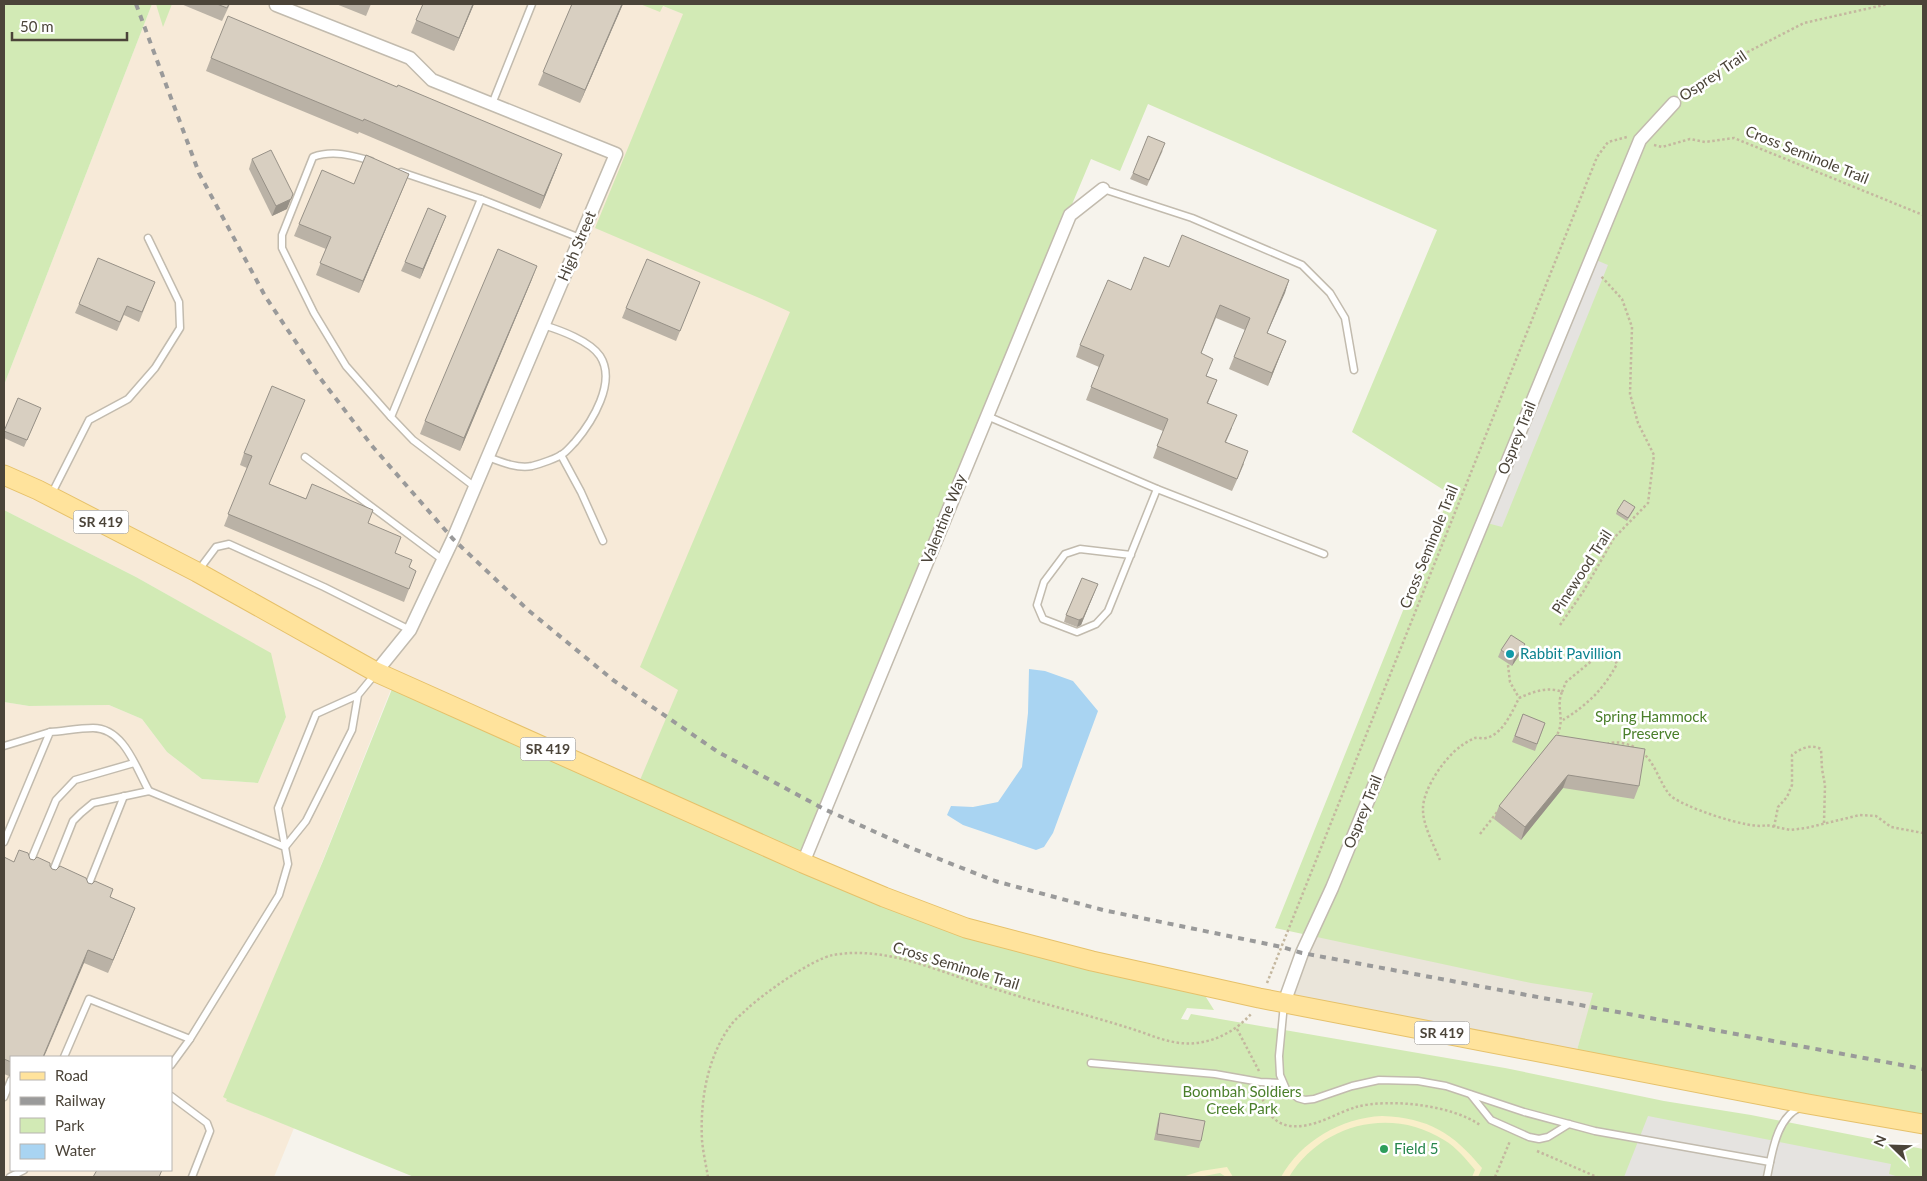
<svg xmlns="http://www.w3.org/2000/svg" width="1927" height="1181" font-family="Lato,sans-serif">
	<rect width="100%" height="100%" fill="#f6f3ec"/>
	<polygon fill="#eae5da" points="1480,517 1635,856 1577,1050 1288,995"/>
	<g fill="#f7ead8" fill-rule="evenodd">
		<polygon points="152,4 657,4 692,17 829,331 640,781 391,671 151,537 4,466 4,385"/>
		<path d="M4,483L144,551L391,689L227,1101L294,1128L274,1177H4V702L29,706L109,705L142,719L167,752L202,779L258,783L286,717L270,653L136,577L4,510ZM11,1057H171V1170H11Z"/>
	</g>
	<g fill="#d2eab5">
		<polygon points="4,4 152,4 4,385"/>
		<polygon points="156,4 172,4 163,27"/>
		<polygon points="640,4 1923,4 1923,1116 1577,1050 1593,993 1531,983 1275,928 1450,494 1352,432 1437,230 1148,104 1120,171 1091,159 978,429 805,856 640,780 678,690 640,667 790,312 764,300 595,228 683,14 663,6 660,12"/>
		<polygon points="4,510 136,577 271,653 286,717 258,783 202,779 167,752 142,719 109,705 29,706 4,702"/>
		<polygon points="392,689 800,870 1204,994 1214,1010 1187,1008 1181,1019 1188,1020 1191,1014 1505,1068 1664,1101 1751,1115 1903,1145 1923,1149 1923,1177 414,1177 226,1101 227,1099 223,1097 323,861"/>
	</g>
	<g fill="#f9efc9">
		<path d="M1382,1116C1429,1118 1453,1133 1482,1168L1478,1177H1472L1475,1170C1466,1159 1456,1147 1444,1140C1391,1106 1321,1124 1289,1177H1281C1301,1141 1341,1118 1382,1116Z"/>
		<polygon points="1227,1167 1233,1177 1226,1177 1220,1173 1199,1177 1182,1177 1201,1171"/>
	</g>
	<g fill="#e5e3e0">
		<polygon points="1596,260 1608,265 1502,527 1487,523"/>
		<polygon points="1648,1116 1891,1164 1889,1174 1899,1177 1624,1177"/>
	</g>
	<polygon fill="#a9d4f2" points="1029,669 1045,671 1073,681 1098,711 1053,833 1044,847 1036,850 963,825 947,815 951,806 973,807 998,802 1022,767 1028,713"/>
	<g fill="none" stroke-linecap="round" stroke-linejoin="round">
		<g stroke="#c2bbae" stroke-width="9">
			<g id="lane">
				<polyline points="492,104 532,4"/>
				<path d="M371,161C352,155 332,150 313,157L282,235V248L314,313L346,366L391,417"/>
				<polyline points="401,172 481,199"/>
				<polyline points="1103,189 1192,218 1302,265 1330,293 1345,318 1354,370"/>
				<polyline points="987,416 1157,489 1324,554"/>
				<polyline points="561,455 581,492 603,541"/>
				<polyline points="305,457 443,560"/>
				<path d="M488,457C501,462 518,469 532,466C540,464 558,458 564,453C568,450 572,445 575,442C592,422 617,382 600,356C590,341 560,330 543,325"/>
				<polyline points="475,487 413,440 391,417 481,199 580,238"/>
				<polyline points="51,495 89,420 128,399 155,368 180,328 179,302 148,238"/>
				<polyline points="1131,555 1080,549 1065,554 1044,582 1037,605 1043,619 1077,632 1096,624 1108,611 1157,489"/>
				<polyline points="198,571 216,547 229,544 324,587 410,630"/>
				<polyline points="358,695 352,730 306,821 285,847 278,808 316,714 358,695 376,673"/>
				<polyline points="4,746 50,732"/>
				<path d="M4,842L50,732C64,731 79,728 93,728C124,728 136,768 149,791"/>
				<polyline points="28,867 56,800 75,780 134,763"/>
				<polyline points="51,876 73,821 81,813 93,803 149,791 285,847 288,864 279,895 190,1039 89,999 64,1057"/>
				<polyline points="86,891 124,796"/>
				<polyline points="1284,1004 1279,1056 1280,1075 1286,1089 1298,1098 1305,1100 1314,1099 1352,1086 1379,1080 1418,1081 1446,1086 1524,1112 1595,1131 1770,1162"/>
				<polyline points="1091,1063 1215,1074 1260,1082 1282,1083"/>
				<polyline points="171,1065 190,1039"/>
				<polyline points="1471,1095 1491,1120 1529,1137 1539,1139 1548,1137 1569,1124"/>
				<polyline points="171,1096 207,1123 210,1131 192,1177"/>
				<polyline points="4,1097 11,1080"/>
				<polyline points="10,1177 24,1170"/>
				<path d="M1767,1177C1772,1154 1776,1117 1801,1107"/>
			</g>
		</g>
		<g stroke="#c2bbae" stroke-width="15">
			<g id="street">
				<polyline points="276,5 410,58 432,80 616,154 453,539 410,630 376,672"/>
				<polyline points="803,863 1070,215 1103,189"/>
				<polyline points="1284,1003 1302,953 1332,888 1640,140 1674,103"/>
			</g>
		</g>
		<g stroke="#e6c16a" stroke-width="21">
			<polyline id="primary" points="4,475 38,490 197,572 376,672 803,863 884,897 966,928 1092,961 1259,998 1808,1104 1923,1124"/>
		</g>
		<g stroke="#c4b79f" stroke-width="2.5" stroke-dasharray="2.5 2.5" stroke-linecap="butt">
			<polyline points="1685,94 1734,59 1804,23 1888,4"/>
			<polyline points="1654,145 1662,147 1690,139 1705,142 1734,138 1923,215"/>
			<polyline points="1560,625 1583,592 1614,538 1648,503 1654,455 1638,423 1630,394 1632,327 1622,299 1600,275"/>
			<polyline points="1508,665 1510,682 1519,698"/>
			<path d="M1562,692L1566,682L1594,659L1607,657L1615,660L1617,664C1603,690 1587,705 1563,720"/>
			<path d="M1519,698C1532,692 1549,686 1562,692C1555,708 1567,721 1555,738"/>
			<path d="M1607,744C1615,740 1631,744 1637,749"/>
			<path d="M1642,752C1655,763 1659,781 1669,794C1678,806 1754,831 1766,825L1790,830L1806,828L1860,815L1876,816L1891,827L1923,833"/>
			<path d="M1774,827L1778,807L1787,797L1792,785V755C1801,748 1811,744 1821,749L1822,769L1825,785L1824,823"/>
			<polyline points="1480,834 1498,811"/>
			<path d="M1440,860C1434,846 1423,825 1423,810C1422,790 1445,757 1461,746C1465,743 1470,740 1475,738C1478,737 1482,739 1486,738C1503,734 1512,712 1519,698"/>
			<polyline points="1267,983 1597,157 1608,142 1627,137"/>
			<polyline points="1237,1029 1259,1071"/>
			<path d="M1262,1094C1263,1109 1274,1124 1290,1126C1313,1129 1336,1113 1356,1107C1389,1098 1452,1105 1480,1125"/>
			<polyline points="1537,1151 1597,1177"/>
			<path d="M708,1177C706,1165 703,1152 702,1140C700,1101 707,1057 731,1025C735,1019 742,1014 747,1009C763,994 812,959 833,955C889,945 943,974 995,989C1039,1003 1085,1014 1129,1028C1146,1033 1162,1041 1180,1043C1207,1046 1233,1034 1251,1014"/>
			<polyline points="1495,1177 1510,1141"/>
		</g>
		<use href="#lane" stroke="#fff" stroke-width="6"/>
		<use href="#street" stroke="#fff" stroke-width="12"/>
		<use href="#primary" stroke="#ffe39c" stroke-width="19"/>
		<polyline stroke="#9a9a9a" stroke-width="4" stroke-dasharray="6 6" stroke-linecap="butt" points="136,4 199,173 265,296 320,378 373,447 453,539 528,610 613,680 718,752 824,809 911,848 995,881 1103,910 1282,947 1302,953 1923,1069"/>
	</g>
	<g fill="#bab2a6">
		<polygon points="181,4 230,4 222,21"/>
		<polygon points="336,4 371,4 366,16"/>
		<polygon points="423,4 474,4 454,51 411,33"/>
		<polygon points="572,4 623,4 580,103 538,85"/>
		<polygon points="211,58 557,167 540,209 359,132 358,134 206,71"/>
		<polygon points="1163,150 1147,186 1130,179 1133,173"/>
		<polygon points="252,159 287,209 272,216 249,169"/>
		<polygon points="409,174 359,293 316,275 326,249 294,236 299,224 354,184"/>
		<polygon points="446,216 420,279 401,271 405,262"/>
		<polygon points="1169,267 1289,280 1267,333 1286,341 1268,386 1229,369 1245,330 1216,318 1201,354 1207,376 1217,380 1208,403 1232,428 1226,442 1244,464 1232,491 1153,458 1163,431 1086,400 1099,367 1076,357 1080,345 1131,290"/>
		<polygon points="532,279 460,451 420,434 425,421"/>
		<polygon points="155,282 139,322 124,315 117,331 75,313 79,304"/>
		<polygon points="700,282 676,341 622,318 626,308"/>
		<polygon points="305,400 269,484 368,523 409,568 416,571 404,602 224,526 247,468 240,465 244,453"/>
		<polygon points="38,415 24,447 4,438 4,431"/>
		<polygon points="1635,507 1634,510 1627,521 1616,514 1617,511"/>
		<polygon points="1098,584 1081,625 1077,627 1064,622 1066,615"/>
		<polygon points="1525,644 1522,651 1512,666 1498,657 1501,650"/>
		<polygon points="1523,714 1545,723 1535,751 1512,742"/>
		<polygon points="1556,735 1639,786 1634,799 1563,788 1521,840 1494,819 1499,806"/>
		<polygon points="4,857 14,862 30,859 50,866 52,869 88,883 110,897 135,908 108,973 84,963 11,1057 11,1076 9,1076 4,1074"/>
		<polygon points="1160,1113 1201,1141 1199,1148 1154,1140 1158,1120"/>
	</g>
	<g fill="#979187">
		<polygon points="473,4 474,4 454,51 459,38"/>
		<polygon points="622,4 623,4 580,103 585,90"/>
		<polygon points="562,154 557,167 540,209 544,196"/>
		<polygon points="409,174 404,186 359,293 363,281"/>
		<polygon points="293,194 287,209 272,216 276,206"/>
		<polygon points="446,216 442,226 420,279 423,269"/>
		<polygon points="537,266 532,279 460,451 464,438"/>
		<polygon points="1289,280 1285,293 1262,345 1267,333"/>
		<polygon points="1286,341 1281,353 1268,386 1272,373"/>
		<polygon points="1095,591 1081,625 1077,627 1079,620"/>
		<polygon points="1525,644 1522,651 1512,666 1514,659"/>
		<polygon points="1568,775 1563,788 1521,840 1525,827"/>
		<polygon points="135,908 130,921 108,973 113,960"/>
		<polygon points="88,950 84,963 44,1057 43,1057"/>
		<polygon points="11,1069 11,1076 9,1076"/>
	</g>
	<g fill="#d8cfc1" stroke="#979187">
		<polygon points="217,4 229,4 227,8"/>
		<polygon points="423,4 473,4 459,38 416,20"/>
		<polygon points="572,4 622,4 585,90 543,72"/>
		<polygon points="228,16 397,87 398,85 562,154 544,196 364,119 363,121 211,58"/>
		<polygon points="1148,136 1165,143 1149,180 1133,173"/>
		<polygon points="271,150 293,194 291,199 276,206 252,159"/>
		<polygon points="366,155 409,174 363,281 320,263 331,237 299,224 322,170 354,184"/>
		<polygon points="428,208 446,216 423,269 405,262"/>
		<polygon points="1182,235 1289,280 1267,333 1286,341 1272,373 1234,357 1250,318 1220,305 1201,353 1213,359 1206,376 1217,380 1207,403 1237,415 1225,442 1248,451 1237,479 1157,446 1168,419 1091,387 1104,355 1080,345 1108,280 1131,290 1144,257 1169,267"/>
		<polygon points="498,249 537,266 464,438 425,421"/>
		<polygon points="98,258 155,282 142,312 127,306 120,322 79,304"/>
		<polygon points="647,259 700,282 680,331 626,308"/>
		<polygon points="272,386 305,400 269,484 306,499 312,484 373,510 368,523 401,537 395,553 412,560 409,567 416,571 409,589 228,514 252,456 244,453"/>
		<polygon points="18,398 41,408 27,440 4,431"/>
		<polygon points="1624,500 1635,507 1628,518 1617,511"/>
		<polygon points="1082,578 1098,584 1083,618 1079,620 1066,615"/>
		<polygon points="1511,635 1525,644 1514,659 1501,650"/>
		<polygon points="1523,714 1545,723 1537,744 1515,736"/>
		<polygon points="1556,735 1645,749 1639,786 1568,775 1525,827 1499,806"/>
		<polygon points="19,850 28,853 30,859 34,860 37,857 50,863 50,866 52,869 56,870 60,866 86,878 88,883 92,884 95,881 113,889 110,897 135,908 113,960 88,950 43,1057 11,1057 11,1062 4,1059 4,857 14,862"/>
		<polygon points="1160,1113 1205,1121 1201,1141 1157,1134"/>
		<polygon points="97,1170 162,1170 159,1177 93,1177"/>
	</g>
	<circle fill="#0f9aa8" stroke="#fff" stroke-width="2" cx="1510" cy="654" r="5"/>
	<circle fill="#2e9e5b" stroke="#fff" stroke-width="2" cx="1384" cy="1149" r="5"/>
	<g text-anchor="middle" stroke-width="5" stroke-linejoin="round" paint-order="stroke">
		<g fill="#fff" stroke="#817c74" stroke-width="1">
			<rect x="73.5" y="510.5" width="55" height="23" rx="4"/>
			<rect x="520.5" y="737.5" width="55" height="23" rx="4"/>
			<rect x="1414.5" y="1021.5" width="55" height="23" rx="4"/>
		</g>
		<g font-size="14" font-weight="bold" fill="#4b4439">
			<text x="101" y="527">SR 419</text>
			<text x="548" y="754">SR 419</text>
			<text x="1442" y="1038">SR 419</text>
		</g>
		<g font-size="15" fill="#4b4439" stroke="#fff">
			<text transform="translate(1713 76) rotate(-34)" y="5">Osprey Trail</text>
			<text transform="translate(1807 155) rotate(22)" y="5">Cross Seminole Trail</text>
			<text transform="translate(577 246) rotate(-67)" y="5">High Street</text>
			<text transform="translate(1517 438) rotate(-68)" y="5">Osprey Trail</text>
			<text transform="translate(944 519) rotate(-68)" y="5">Valentine Way</text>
			<text transform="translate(1429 547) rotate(-68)" y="5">Cross Seminole Trail</text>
			<text transform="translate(1582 572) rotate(-57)" y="5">Pinewood Trail</text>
			<text transform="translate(1363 812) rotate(-68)" y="5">Osprey Trail</text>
			<text transform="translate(956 966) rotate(17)" y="5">Cross Seminole Trail</text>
		</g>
		<g font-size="15" fill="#0d838f" stroke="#fff" text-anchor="start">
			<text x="1520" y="659">Rabbit Pavillion</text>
		</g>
		<g font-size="15" fill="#4a7f2a" stroke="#fff">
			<text x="1651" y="722">Spring Hammock<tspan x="1651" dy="17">Preserve</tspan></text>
			<text x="1242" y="1097">Boombah Soldiers<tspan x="1242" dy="17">Creek Park</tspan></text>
		</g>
		<g font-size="15" fill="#27864d" stroke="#fff" text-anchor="start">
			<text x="1394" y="1154">Field 5</text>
		</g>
	</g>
	<rect width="1927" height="1181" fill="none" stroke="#4b4439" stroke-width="10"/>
	<rect x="10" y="1056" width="162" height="115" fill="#ffffff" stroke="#b7b4b0"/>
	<rect x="20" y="1072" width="25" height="8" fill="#ffe39c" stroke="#b7b4b0"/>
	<text x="55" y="1081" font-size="15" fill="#4b4439">Road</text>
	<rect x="20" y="1097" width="25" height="8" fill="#9a9a9a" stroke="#b7b4b0"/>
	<text x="55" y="1106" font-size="15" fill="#4b4439">Railway</text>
	<rect x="20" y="1118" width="25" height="15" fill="#d2eab5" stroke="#b7b4b0"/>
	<text x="55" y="1131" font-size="15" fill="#4b4439">Park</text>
	<rect x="20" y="1144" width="25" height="15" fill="#a9d4f2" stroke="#b7b4b0"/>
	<text x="55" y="1156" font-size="15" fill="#4b4439">Water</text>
	<g transform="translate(1892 1146) rotate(293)" stroke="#ffffff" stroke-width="4" paint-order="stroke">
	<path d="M0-4L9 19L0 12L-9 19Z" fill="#4b4439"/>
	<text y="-8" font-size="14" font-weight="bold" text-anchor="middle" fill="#4b4439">N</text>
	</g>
	<path d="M12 32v8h115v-8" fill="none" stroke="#4b4439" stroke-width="2.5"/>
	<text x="20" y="32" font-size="15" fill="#4b4439" stroke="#ffffff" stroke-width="4" paint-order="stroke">50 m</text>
</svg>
